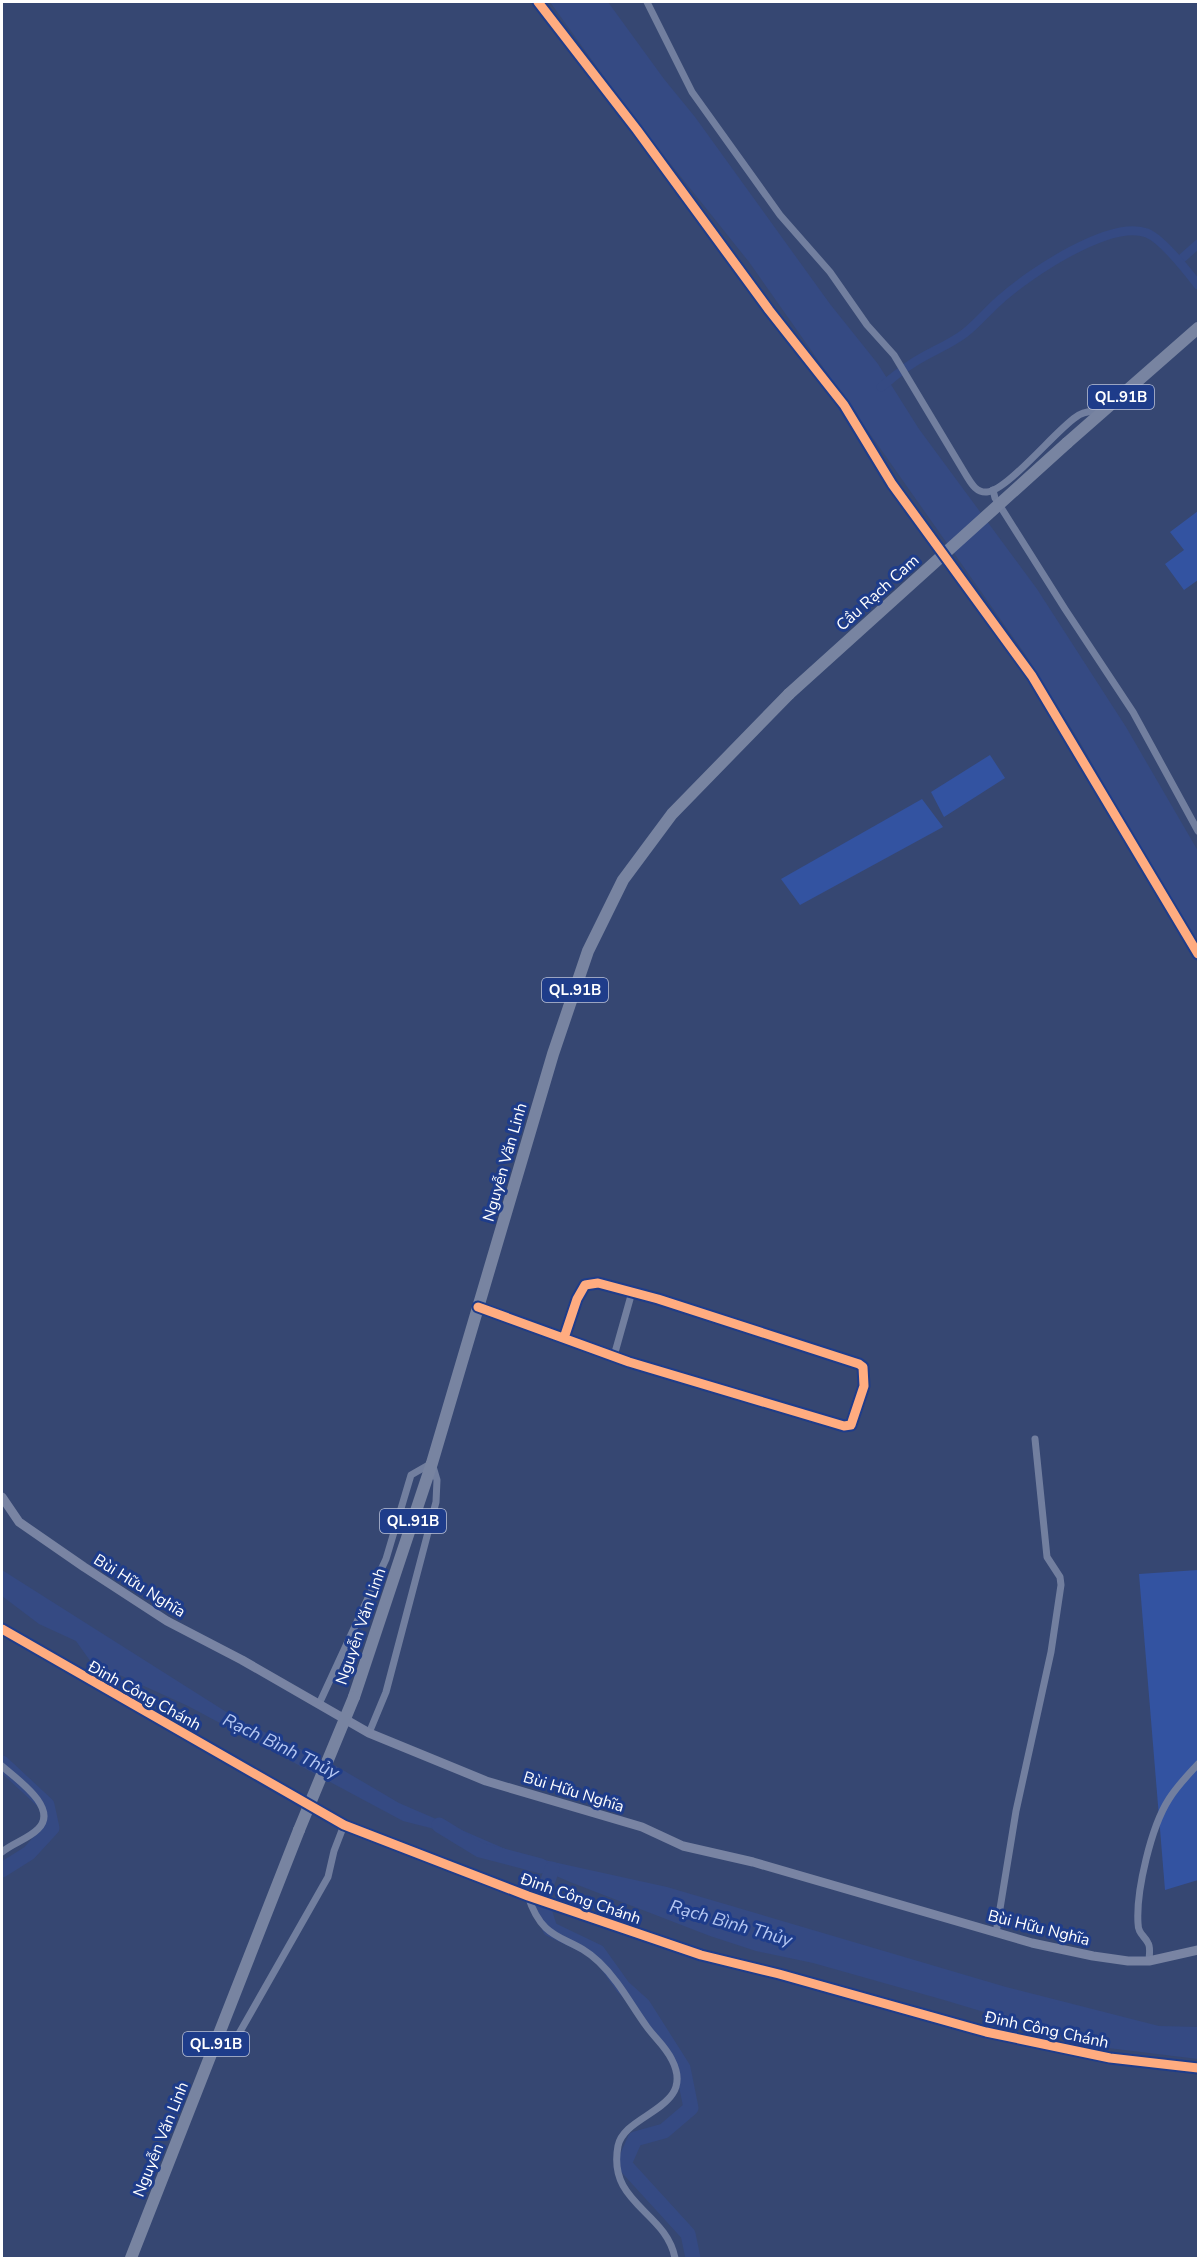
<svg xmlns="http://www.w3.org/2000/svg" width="1200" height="2260" font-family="'Nunito Sans',sans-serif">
	<rect width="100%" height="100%" fill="#364772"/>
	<g fill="#3353a1">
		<polygon points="1198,511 1198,580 1184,590 1165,564 1184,550 1170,532"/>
		<polygon points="990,755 1005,778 944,817 931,792"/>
		<polygon points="922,799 943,827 800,905 781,879"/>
		<polygon points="1198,1570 1198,1880 1165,1890 1139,1574"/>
	</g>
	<g fill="#354a83">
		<polygon points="550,2 608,2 664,79 695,117 830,304 878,364 919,429 1037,589 1126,727 1198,851 1198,944 1131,833 1081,744 1027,657 749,262 633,117"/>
		<polygon points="2,1570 239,1720 336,1766 399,1803 517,1854 667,1887 1006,1987 1159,2026 1198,2027 1198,2059 1100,2047 944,2000 813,1963 756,1951 710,1936 570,1882 466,1837 403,1821 188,1706 91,1662 76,1641 39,1624 2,1596"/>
	</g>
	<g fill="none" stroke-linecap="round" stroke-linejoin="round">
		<g stroke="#354a83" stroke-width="9">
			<polyline points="1179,261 1198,244"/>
			<path d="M881,387C890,380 900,371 910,365C927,353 948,346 965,333C978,323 989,309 1002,298C1029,274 1110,219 1147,233C1162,239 1188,272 1198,285"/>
		</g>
		<g stroke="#354a83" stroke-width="15">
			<polyline points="2,1763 47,1805 52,1828 29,1853 2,1870"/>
			<polyline points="439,1825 480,1850 541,1866"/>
			<polyline points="552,1869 541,1900 550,1929 598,1952 623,1987 643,2005 683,2068 691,2108 664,2131 635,2139 624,2164 688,2234 693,2258"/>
		</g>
		<g stroke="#727f9f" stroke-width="7">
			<polyline points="538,2 637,130 769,310 844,405 892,484 1032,676 1198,954"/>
			<path d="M647,2L692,92L780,215L830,272L867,325L894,355L966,475C971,483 976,493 987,492C1007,491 1056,430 1076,417C1083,411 1094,411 1103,409"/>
			<polyline points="993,490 995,498 1065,609 1133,712 1198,831"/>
			<polyline points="478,1307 629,1362 844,1426 851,1425 864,1386 863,1367 859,1364 658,1299 598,1283 585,1285 577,1299 564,1338"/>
			<polyline points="614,1356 632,1292"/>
			<polyline points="319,1704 386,1559 411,1475 432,1463 437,1480 436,1502 386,1692 369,1733"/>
			<path d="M2,1766C15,1778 60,1808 38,1829C28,1839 13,1843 2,1852"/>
			<path d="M528,1896C544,1946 569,1933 599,1962C619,1981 631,2005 647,2027C655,2038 666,2047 672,2060C697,2109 624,2113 618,2146C607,2204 666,2211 675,2258"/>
			<polyline points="996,1933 1016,1811 1051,1652 1061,1585 1060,1577 1047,1557 1035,1439"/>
			<path d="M1149,1961C1149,1956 1151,1947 1148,1943C1144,1935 1138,1934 1138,1923C1136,1891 1151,1827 1169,1799C1177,1786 1188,1775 1198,1764"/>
			<polyline points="212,2054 222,2051 237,2037 328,1877 334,1851 344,1825"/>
		</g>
		<polyline stroke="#727f9f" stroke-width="8" points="2,1629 344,1825 528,1896 701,1955 779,1974 986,2032 1110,2058 1198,2068"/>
		<polyline stroke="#7984a3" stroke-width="9" points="2,1497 19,1522 84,1567 167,1621 242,1660 369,1733 486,1781 642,1827 683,1846 753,1862 1032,1943 1093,1956 1128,1961 1149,1961 1198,1950"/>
		<g stroke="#7884a1" stroke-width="12">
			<polyline points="1067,443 1198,328"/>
			<polyline points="354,1697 432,1463 553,1054 588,951 623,880 672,814 789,694"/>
			<polyline points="131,2258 299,1830"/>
		</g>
		<g stroke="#7884a1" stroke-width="12">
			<polyline points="789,694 1067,443"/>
			<polyline points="299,1830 354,1697"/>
		</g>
		<g stroke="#1e3c8a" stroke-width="13">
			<g id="cycleway">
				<polyline points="538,2 637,130 769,310 844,405 892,484 1032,676 1198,954"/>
				<polyline points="478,1307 629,1362 844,1426 851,1425 864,1386 863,1367 859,1364 658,1299 598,1283 585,1285 577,1299 564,1338"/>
				<polyline points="2,1629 344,1825 528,1896 701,1955 779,1974 986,2032 1110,2058 1198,2068"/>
			</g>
		</g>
		<use href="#cycleway" stroke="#ffac80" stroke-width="9"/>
	</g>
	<g text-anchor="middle" stroke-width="6" stroke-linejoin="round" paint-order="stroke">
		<g fill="#1e3c8a" stroke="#bcc4dc" stroke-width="1.5">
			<rect x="1088" y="385" width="66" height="24" rx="4.5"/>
			<rect x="542" y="978" width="66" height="24" rx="4.5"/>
			<rect x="380" y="1509" width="66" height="24" rx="4.5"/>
			<rect x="183" y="2032" width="66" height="24" rx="4.5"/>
		</g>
		<g font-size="15" font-weight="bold" fill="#fff">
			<text x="1121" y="402">QL.91B</text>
			<text x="575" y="995">QL.91B</text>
			<text x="413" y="1526">QL.91B</text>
			<text x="216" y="2049">QL.91B</text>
		</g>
		<g font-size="16" fill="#fff" stroke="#1e3c8a">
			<text transform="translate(877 592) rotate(-42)" y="6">Cầu Rạch Cam</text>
			<text transform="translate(504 1162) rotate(-74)" y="6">Nguyễn Văn Linh</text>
			<text transform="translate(140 1585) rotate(32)" y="6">Bùi Hữu Nghĩa</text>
			<text transform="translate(360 1626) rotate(-71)" y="6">Nguyễn Văn Linh</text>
			<text transform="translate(145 1695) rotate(29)" y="6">Đinh Công Chánh</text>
			<text transform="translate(574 1791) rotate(17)" y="6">Bùi Hữu Nghĩa</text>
			<text transform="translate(581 1898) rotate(19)" y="6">Đinh Công Chánh</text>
			<text transform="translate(1039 1927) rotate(14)" y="6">Bùi Hữu Nghĩa</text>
			<text transform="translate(1047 2029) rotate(12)" y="6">Đinh Công Chánh</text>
			<text transform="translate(160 2139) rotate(-68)" y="6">Nguyễn Văn Linh</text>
		</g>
		<g font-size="18" font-style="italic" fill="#b6c8f3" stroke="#1e3c8a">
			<text transform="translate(281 1746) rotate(26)" y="6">Rạch Bình Thủy</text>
			<text transform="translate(731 1923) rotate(16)" y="6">Rạch Bình Thủy</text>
		</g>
	</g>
	<rect width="1200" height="2260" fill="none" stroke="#ffffff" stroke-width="6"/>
</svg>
